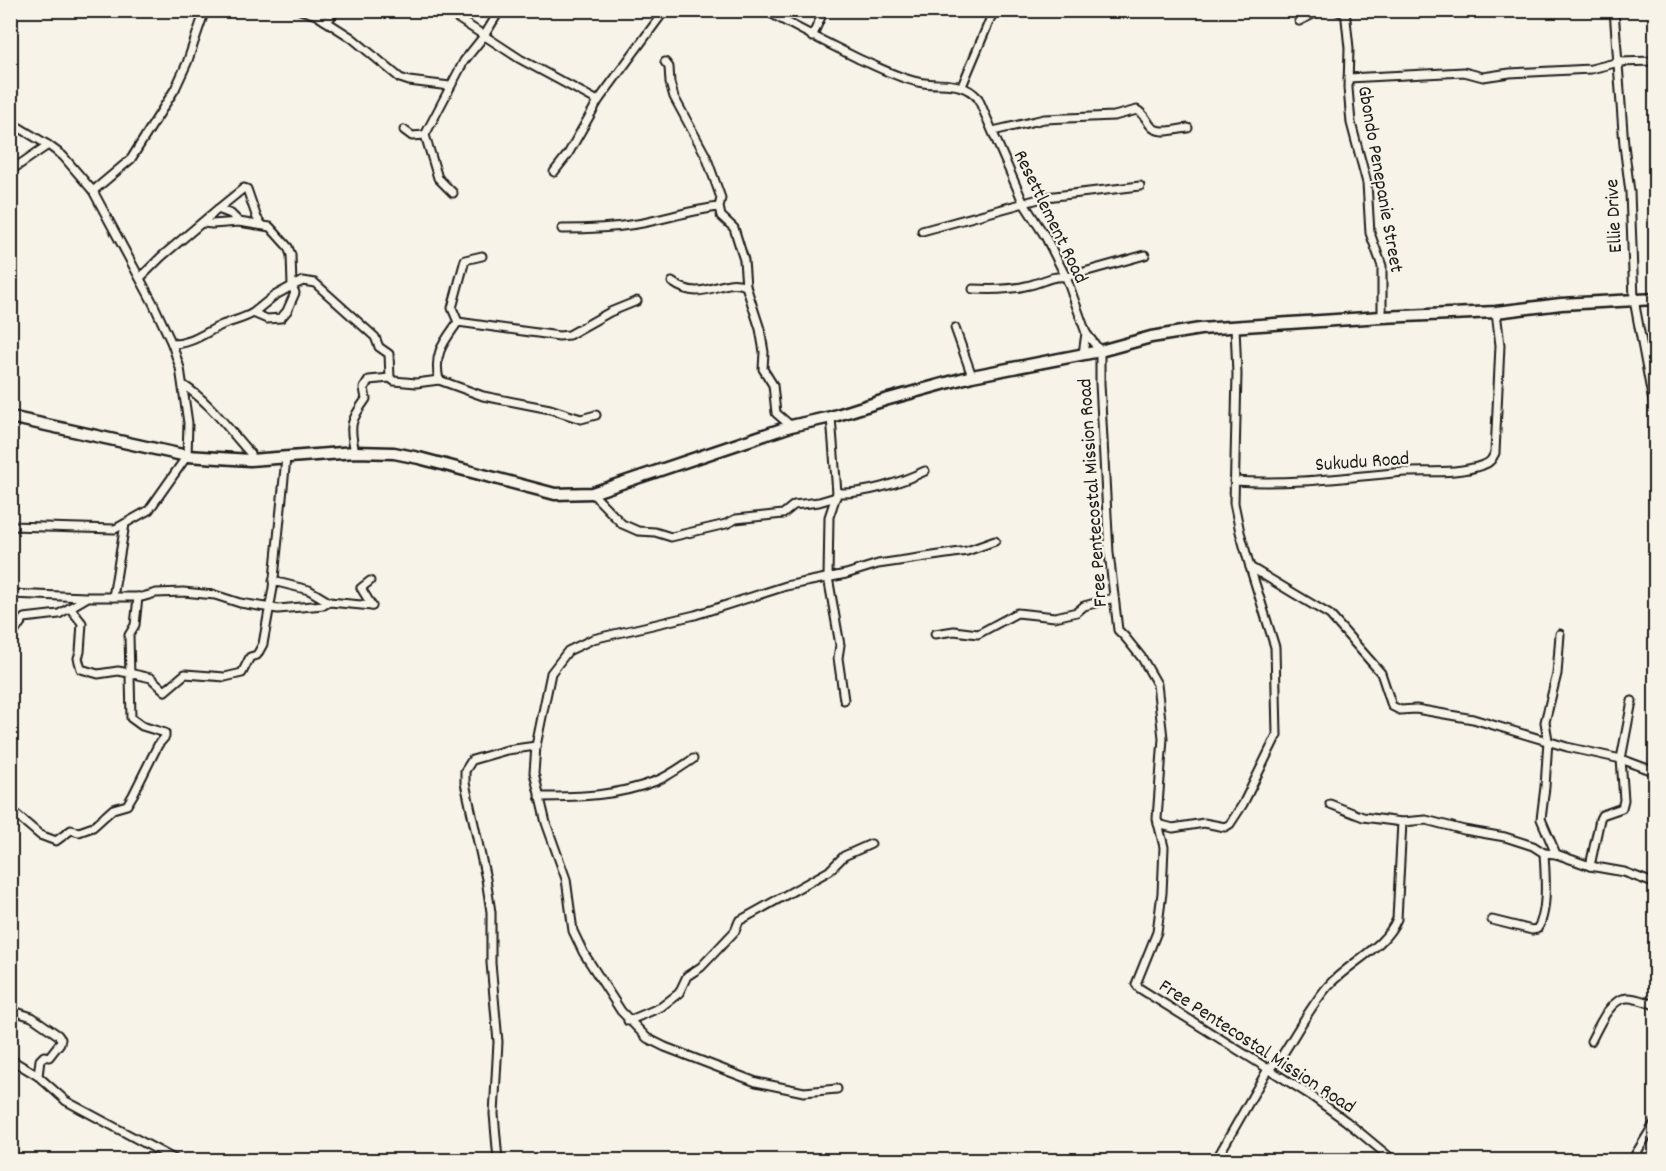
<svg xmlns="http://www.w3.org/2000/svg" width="1666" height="1171" font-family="Dekko,sans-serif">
	<rect width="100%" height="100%" fill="#f7f3e8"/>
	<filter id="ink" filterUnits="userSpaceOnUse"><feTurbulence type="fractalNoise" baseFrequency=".0167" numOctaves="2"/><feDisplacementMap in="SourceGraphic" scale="12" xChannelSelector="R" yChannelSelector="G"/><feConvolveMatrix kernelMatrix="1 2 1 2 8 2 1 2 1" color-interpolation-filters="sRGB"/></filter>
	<g filter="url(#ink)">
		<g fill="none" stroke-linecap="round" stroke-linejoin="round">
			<g stroke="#1c1c1c" stroke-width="11">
				<g id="minor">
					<polyline points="300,10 316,15 324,20 330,18 336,10"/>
					<polyline points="445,10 520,59 598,101"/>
					<path d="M765,10C796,28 827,43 859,59C878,67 898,78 918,82C941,87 961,79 978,98L1023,202L1045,236L1066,277L1086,333L1100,351V383L1109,553L1118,630L1125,637L1142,658L1157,684L1163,738L1157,819L1164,847L1162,893L1157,932L1136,984L1139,988L1310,1095L1346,1121L1393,1160"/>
					<polyline points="1335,10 1345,14"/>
					<polyline points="1345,10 1349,48 1348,88 1351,123 1367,183 1370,233 1382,266 1382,317"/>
					<polyline points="1614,10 1624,145 1630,192 1634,300 1656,418"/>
					<polyline points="324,20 352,38 400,78 409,81 450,86"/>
					<polyline points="1299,21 1321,10"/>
					<polyline points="812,37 824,10"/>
					<polyline points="665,62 669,67 670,83 674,97 706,156 721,198 719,207 721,216 734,228 744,260 746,286 760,329 764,352 763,369 773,385 776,413 791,426"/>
					<polyline points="1348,78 1464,72 1483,77 1510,73 1591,69 1619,62 1654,61 1656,58"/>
					<polyline points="962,86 994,10"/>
					<polyline points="10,122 48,145 63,156 93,191 153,303 172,344 180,368 188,423 187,456 149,510 115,529 10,526"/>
					<polyline points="404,130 412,136 425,135"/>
					<path d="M993,131L1044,119L1114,116L1137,110C1144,114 1146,119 1150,125C1158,136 1176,129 1188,128"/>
					<polyline points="10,171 48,145"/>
					<polyline points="554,172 568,154 598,101 665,10"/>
					<polyline points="93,191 131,159 175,89 187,63 205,10"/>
					<polyline points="453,193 438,178 425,135 464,61 484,36 500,10"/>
					<polyline points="218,209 244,188 247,189 257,218 262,225"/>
					<polyline points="203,223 212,224 239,222"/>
					<path d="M562,229C587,229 612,228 637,224C665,219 691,210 719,207"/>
					<polyline points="922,231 1046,197 1140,186"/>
					<polyline points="140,278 161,257 218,209 231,214 239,222 270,227 288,247 291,255 292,286 274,296 253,313"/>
					<path d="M672,282C704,305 721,275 746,286"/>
					<path d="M973,289C992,290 1012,290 1030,285C1043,282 1052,275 1066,277L1145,255"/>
					<polyline points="458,322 452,308 465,260 482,256"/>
					<polyline points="1235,327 1237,374 1234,503 1240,532 1250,567 1330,615 1381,673 1392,706 1400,710 1416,709 1473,719 1567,747 1621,759 1656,772"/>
					<polyline points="955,328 972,376"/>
					<path d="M172,344C192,344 204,333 222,325C232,321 243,319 253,313L267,319L281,318L287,311L295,293L292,286L303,281L315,283L375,337L379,347L389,354L390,378L394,381L416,383L439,380L483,396L550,409L581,419L596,415"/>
					<polyline points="1083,354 1086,333"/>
					<path d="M439,380C433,353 444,342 458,322L559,336L569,335L610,312L637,301"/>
					<path d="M183,385C209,401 229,430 250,453V460"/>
					<polyline points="831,417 837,493 829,517 828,577 840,645 838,658 844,700"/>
					<path d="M355,452C349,426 350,421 366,399L364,388L369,380L390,378"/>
					<path d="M1234,481C1291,485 1348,477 1405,472C1430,471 1459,474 1483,465C1490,463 1492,459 1495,453L1500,345L1496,312"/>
					<polyline points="592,493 622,524 638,531 655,532 671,537 726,524 736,519 783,514 794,505 819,502 836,497"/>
					<path d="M837,493C865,494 900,483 925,471"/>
					<polyline points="273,581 309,590 329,602 372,606"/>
					<polyline points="370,581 361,588 372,606"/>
					<polyline points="10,594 86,597"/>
					<polyline points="113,597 125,524"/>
					<polyline points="70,608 82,623 80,652 78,658 81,669 98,674 118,671 129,673 151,678 165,691 185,674 225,677 242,673 250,657 257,655 263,644 273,588 286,458"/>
					<polyline points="935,634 954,631 978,634 1017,613 1055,617 1077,612 1084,606 1114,598"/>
					<polyline points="10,638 24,618 59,614 88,597 142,597 156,593 183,592 215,595 240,603 278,609 324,605 329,602"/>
					<polyline points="10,776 13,781 13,812 40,835 56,841 71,830 79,832 93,827 113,809 127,805 133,795 158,745 165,737 165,733 142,726 131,718 129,635 135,625 138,597"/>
					<path d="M539,797C581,797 617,796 656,781C669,776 681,767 693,759"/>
					<polyline points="1330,804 1363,817 1402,822 1426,820 1464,830 1505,837 1533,846 1544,853"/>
					<polyline points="1158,824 1173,828 1204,823 1225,827 1230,824 1243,804 1277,735 1275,647 1250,567"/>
					<polyline points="1556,854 1541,819 1545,787 1548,740 1545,722 1557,674 1560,634"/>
					<polyline points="1590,866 1600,819 1602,815 1622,808 1624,800 1621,759 1632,701"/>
					<path d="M1492,920L1532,930L1537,929C1549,913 1545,873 1544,853L1556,854L1590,866L1624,872L1656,884"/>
					<polyline points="10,1010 32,1017 58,1035 61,1039 60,1043 49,1057 44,1056 40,1060 38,1076"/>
					<polyline points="628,1021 661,1007 679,993 687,976 701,967 735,931 739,921 829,871 844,856 871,844"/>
					<path d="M1591,1041C1598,1028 1610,998 1627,998C1635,997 1647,1003 1656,1005"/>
					<polyline points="10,1059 38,1076 66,1101 176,1160"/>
					<polyline points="837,1089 804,1092 756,1082 665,1047 647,1038 621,1011 583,952 573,931 566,879 546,823 534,773 536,746 551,673 568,651 593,639 695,615 786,586 846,574 878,564 967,551 995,541"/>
					<polyline points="498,1160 494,1114 498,1042 491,963 491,912 486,879 465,783 465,771 472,760 507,750 536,746"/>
					<path d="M1216,1160L1268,1069L1279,1060C1295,1036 1309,1008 1328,986C1349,962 1384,949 1397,919L1402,822"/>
					<polyline points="1632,1160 1656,1121"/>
				</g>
			</g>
			<g stroke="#1c1c1c" stroke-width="15">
				<polyline id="secondary" points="10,417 187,456 250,460 355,452 394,453 419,458 555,494 592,493 791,426 831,417 885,400 972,376 1100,351 1151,337 1200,329 1382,317 1496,312 1561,304 1656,299"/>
			</g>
			<use href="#minor" stroke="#f7f3e8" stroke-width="7"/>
			<use href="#secondary" stroke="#f7f3e8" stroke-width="10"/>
		</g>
	</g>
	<g text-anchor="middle" stroke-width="4.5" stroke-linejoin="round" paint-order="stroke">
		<g font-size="20" fill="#1c1c1c" stroke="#f7f3e8">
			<text transform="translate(1382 179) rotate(80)" y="7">Gbondo Penepanie Street</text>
			<text transform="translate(1052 216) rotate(64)" y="7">Resettlement Road</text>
			<text transform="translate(1612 216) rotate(-93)" y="7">Ellie Drive</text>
			<text transform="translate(1362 460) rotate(-4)" y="7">Sukudu Road</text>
			<text transform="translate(1091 493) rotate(-94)" y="7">Free Pentecostal Mission Road</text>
			<text transform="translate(1258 1045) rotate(33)" y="7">Free Pentecostal Mission Road</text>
		</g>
	</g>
	<rect width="1666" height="1171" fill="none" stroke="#f7f3e8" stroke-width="36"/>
	<rect x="18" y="18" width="1630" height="1135" fill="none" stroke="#1c1c1c" stroke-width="2" filter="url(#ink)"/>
</svg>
